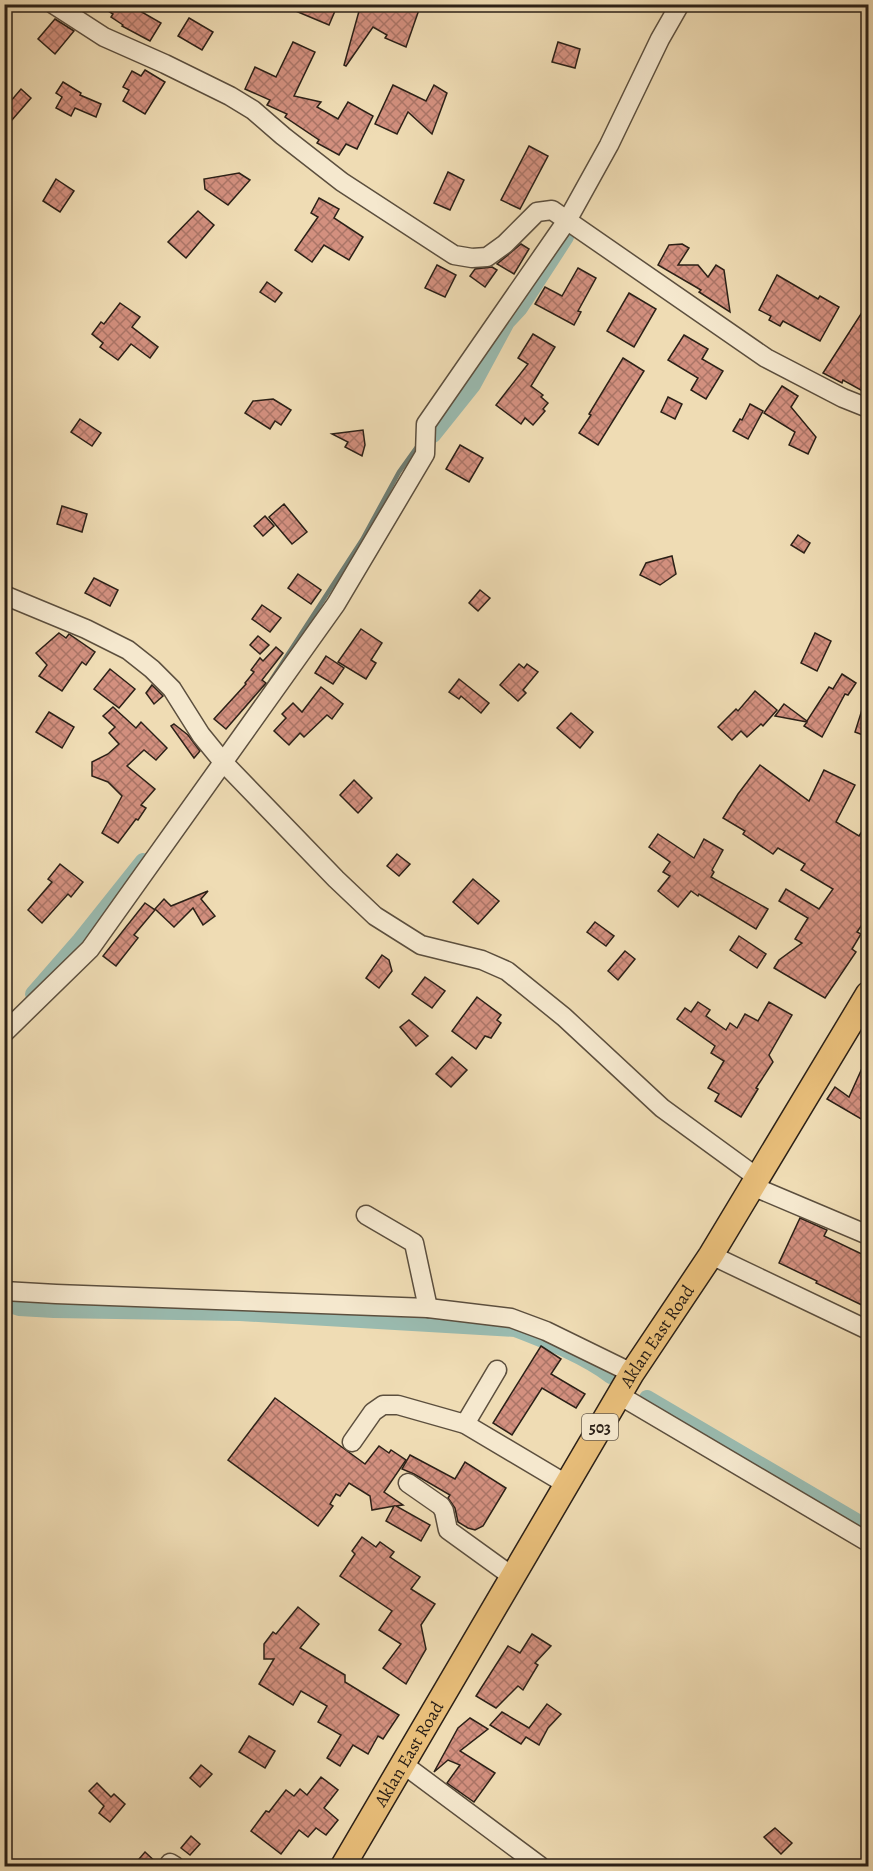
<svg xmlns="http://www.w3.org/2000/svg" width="873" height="1871" font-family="Alegreya,serif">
	<defs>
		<pattern id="building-cross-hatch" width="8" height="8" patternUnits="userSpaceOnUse" patternTransform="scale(1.5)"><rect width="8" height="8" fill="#d3907f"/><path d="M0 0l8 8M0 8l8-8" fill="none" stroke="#ab7567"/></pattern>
	</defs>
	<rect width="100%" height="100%" fill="#efdcb4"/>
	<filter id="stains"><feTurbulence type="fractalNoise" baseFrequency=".00333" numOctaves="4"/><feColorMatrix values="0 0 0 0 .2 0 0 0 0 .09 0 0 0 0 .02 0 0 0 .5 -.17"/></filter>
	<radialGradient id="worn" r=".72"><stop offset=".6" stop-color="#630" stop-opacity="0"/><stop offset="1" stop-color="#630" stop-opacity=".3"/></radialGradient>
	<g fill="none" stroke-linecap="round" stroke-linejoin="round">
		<polyline stroke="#6e7d73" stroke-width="4.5" points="266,688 362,540 399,472 419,444"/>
		<g stroke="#9abbb0" stroke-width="16">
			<polyline points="433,435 473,385 507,322 520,308 566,237"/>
			<polyline points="33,994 80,940 143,861"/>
			<path d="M4,1303L19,1308L54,1310L240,1313L515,1329C548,1342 583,1355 611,1376"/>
			<polyline points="647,1398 868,1528"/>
		</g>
	</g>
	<g fill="url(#building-cross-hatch)" stroke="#2b2017" stroke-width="1.5">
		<polygon points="97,4 128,4 161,23 150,41 122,26 123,25 111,17 113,14"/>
		<polygon points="279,4 338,4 329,25"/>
		<polygon points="361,4 381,4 401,10 403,4 421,4 406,47 385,38 387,35 373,27 346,66 344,65"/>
		<polygon points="189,18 213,32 202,50 178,36"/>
		<polygon points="55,19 74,31 55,54 38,39"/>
		<polygon points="293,42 315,52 294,96 321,102 317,107 338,119 348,102 373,116 357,149 346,144 339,155 317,143 319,140 285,117 287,114 267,105 270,100 245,89 255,67 276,77"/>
		<polygon points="558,42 580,49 575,68 552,62"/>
		<polygon points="145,70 165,82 145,114 123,101 129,90 123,87 132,71 141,76"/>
		<polygon points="63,82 81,93 80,95 101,104 96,117 75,108 71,116 56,108 62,97 56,93"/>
		<polygon points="393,85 426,101 434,85 447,93 432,134 408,112 397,134 375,124"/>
		<polygon points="21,89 31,98 12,120 4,113 4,109"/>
		<polygon points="529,146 548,156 520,209 501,200"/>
		<polygon points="448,172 464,180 450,210 434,203"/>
		<polygon points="239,173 250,180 228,205 205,189 204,179"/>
		<polygon points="56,179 74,191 60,212 43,201"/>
		<polygon points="319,198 339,209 334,218 363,237 349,260 324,245 312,262 295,250 318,217 311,213"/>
		<polygon points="198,211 214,225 186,258 168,242"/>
		<polygon points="521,244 529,249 514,274 497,264"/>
		<polygon points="682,244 689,248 678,265 698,265 708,277 716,265 724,270 730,312 699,292 701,290 658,265 669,245"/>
		<polygon points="437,265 456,275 445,297 425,288"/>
		<polygon points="492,267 497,270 485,287 470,276 475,269"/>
		<polygon points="578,268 596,278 578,311 581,312 574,325 535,304 545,287 562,296"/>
		<polygon points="777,275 818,299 820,296 839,307 820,341 783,321 780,326 769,320 771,316 759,310"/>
		<polygon points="267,282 282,293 275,302 260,292"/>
		<polygon points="629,293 656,309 634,347 607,331"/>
		<polygon points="120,303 140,317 132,327 158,347 150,358 131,344 118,360 100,347 103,343 92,334 101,322 104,324"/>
		<polygon points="868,303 868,394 843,380 842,383 823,373"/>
		<polygon points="533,334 555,347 531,386 543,395 541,397 548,403 543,409 545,411 533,425 525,418 521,424 496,405 528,364 518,358"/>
		<polygon points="684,335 708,349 702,359 723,371 706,399 691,390 698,378 668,360"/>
		<polygon points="623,358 644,371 598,445 579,433 591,415 589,414"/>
		<polygon points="782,386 798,396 791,407 816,437 808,454 789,445 795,432 764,413"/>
		<polygon points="668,397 682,404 675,419 661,412"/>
		<polygon points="273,399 291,410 281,425 275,421 270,429 245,413 253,401"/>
		<polygon points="750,404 763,411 748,439 733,431 740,419 742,420"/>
		<polygon points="80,419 101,433 92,446 71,432"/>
		<polygon points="363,430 365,445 362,456 345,447 348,442 332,434"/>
		<polygon points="460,445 483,458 469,482 446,469"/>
		<polygon points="284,504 307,532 292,544 269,517"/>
		<polygon points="62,506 87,514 82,532 57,524"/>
		<polygon points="265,516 274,526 263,536 254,526"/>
		<polygon points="798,535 810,543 804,553 791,545"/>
		<polygon points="672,556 676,574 660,585 640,575 646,563"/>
		<polygon points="298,574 321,590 311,604 288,588"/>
		<polygon points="94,578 118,590 110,606 85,593"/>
		<polygon points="480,590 490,598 478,611 469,603"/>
		<polygon points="262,605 281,618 270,632 252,619"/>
		<polygon points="361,629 382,643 371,660 376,663 366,679 338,662"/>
		<polygon points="59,633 66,638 69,634 95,652 86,665 82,662 62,691 39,676 47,665 36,653"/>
		<polygon points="815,633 831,641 817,671 801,663"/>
		<polygon points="258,636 269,645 260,654 250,645"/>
		<polygon points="276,647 283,653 262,680 266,683 226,729 214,719 246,684 245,683 254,672 251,670 260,658 263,661"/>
		<polygon points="326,656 344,668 333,684 315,673"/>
		<polygon points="519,664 524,668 527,664 538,672 523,690 526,693 518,701 500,685"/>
		<polygon points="110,669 135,689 119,708 94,689"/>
		<polygon points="842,674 856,683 848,695 845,694 822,737 804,726 807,722 775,716 784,704 807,721 829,687 833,689"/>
		<polygon points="459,679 489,703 481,713 461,696 459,699 449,692"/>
		<polygon points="152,685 163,696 154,704 146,693"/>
		<polygon points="321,687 343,704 332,719 327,715 304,737 300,733 289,745 274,731 286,718 282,714 293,703 302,712"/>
		<polygon points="755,691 777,710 763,726 761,724 747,737 741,731 732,740 718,727 736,709 738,711"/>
		<polygon points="866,697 868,698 868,737 855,732"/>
		<polygon points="113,707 136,728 141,722 167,748 156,760 144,750 127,766 155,789 141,805 146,808 138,820 136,819 118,843 102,833 122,796 108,782 92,776 92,762 108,754 119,744 109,733 115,727 103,716"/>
		<polygon points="49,712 74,727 62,748 36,732"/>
		<polygon points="571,713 593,732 580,748 557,728"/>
		<polygon points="174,724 188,735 200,751 194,758 171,726"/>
		<polygon points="760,765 809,801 824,770 855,785 836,822 859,836 868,822 868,916 857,932 861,934 852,949 856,952 825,998 774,968 779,960 802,943 795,939 808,918 779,901 786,889 819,909 833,889 801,870 805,864 778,848 773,854 743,834 745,831 723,818 738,794"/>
		<polygon points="354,780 372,798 358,813 340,795"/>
		<polygon points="658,834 694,858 704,839 723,850 712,870 714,872 711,877 768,909 756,929 699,894 698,896 691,891 678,907 658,891 670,876 663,872 670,862 649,847"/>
		<polygon points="397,854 410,864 399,876 387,866"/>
		<polygon points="60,864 83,882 71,897 68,894 42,923 28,910 52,882 48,879"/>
		<polygon points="473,879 499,901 478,924 453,902"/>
		<polygon points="208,891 201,899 215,916 203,925 193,908 174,927 155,909 164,899 171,906"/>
		<polygon points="145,903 155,910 134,935 138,938 116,966 103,956"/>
		<polygon points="595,922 614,936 606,946 587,932"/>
		<polygon points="739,936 766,954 757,968 730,950"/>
		<polygon points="625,951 635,959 618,980 608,971"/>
		<polygon points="382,955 389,960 392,971 379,988 366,978"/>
		<polygon points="425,977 445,991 432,1008 412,994"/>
		<polygon points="477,997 501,1015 497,1020 501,1023 491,1038 485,1036 476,1049 452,1031"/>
		<polygon points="698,1002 710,1010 706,1016 726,1030 730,1023 737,1028 745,1014 758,1021 769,1002 792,1015 769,1055 773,1062 756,1088 758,1089 741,1117 715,1101 719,1094 708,1088 724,1061 711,1053 715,1046 677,1019 685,1008 691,1012"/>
		<polygon points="409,1020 428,1036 416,1046 400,1027"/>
		<polygon points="868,1055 868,1123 827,1099 835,1087 849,1097"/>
		<polygon points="452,1057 467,1070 451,1087 436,1074"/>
		<polygon points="800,1218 827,1230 824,1236 868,1257 868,1308 816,1283 817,1281 779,1263"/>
		<polygon points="541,1346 561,1359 551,1374 585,1394 576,1408 542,1388 512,1435 493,1423"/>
		<polygon points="275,1398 365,1464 379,1446 389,1453 391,1450 406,1460 384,1492 403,1505 396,1506 430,1525 421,1541 386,1521 394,1506 372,1510 370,1496 349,1483 340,1496 336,1494 330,1504 333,1506 318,1526 228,1460"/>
		<polygon points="410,1455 455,1479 465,1462 506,1488 483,1526 475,1530 468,1528 458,1522 455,1508 448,1498 450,1495 414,1474 402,1469"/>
		<polygon points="362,1537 376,1547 380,1542 394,1552 390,1557 420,1577 411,1589 435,1604 421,1625 426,1649 406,1684 383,1668 401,1644 379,1630 392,1611 340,1576 355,1554 352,1551"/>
		<polygon points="298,1607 319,1624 300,1648 345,1675 345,1682 399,1715 383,1739 378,1736 368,1754 353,1745 340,1766 327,1758 341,1735 318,1722 327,1706 301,1691 293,1705 259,1684 274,1659 264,1659 264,1644 273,1632 276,1634"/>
		<polygon points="532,1634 551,1646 535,1663 538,1665 523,1690 518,1686 496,1708 476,1696 508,1646 520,1653"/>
		<polygon points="547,1704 561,1714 548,1728 539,1745 526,1737 521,1744 490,1725 502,1712 529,1728"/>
		<polygon points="470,1718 488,1729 460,1751 495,1773 474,1802 447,1783 460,1765 448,1760 434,1772 458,1728"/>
		<polygon points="249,1736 275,1751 265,1768 239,1752"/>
		<polygon points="201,1765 212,1774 200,1787 190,1778"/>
		<polygon points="321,1777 338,1790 324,1808 338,1820 326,1835 316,1828 308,1837 299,1830 281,1854 251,1831 266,1811 269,1812 286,1790 294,1796 300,1789 307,1795"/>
		<polygon points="97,1783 111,1797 114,1794 125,1804 110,1822 99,1813 104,1806 89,1791"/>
		<polygon points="775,1828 792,1843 781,1854 764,1837"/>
		<polygon points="191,1836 200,1844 190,1855 181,1848"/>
		<polygon points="145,1852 159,1865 160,1866 133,1866"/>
	</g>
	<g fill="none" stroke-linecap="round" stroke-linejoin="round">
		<g stroke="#5c4f3e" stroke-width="21">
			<g id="minor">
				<polyline points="53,4 104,37 165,64 230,96 253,110 283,136 342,182 454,255 472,258 487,257 505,244 537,212 552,210 766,358 843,398 868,408"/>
				<polyline points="4,595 86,629 128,650 152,669 172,689 201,735 223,762 336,879 375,916 421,945 482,960 507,971 564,1017 662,1108 758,1178"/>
				<polyline points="4,1033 90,949 336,604 425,454 426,424 568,219 609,145 660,39 680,4"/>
				<polyline points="752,1186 868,1235"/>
				<polyline points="366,1215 414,1243 428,1308"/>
				<polyline points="711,1255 868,1330"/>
				<polyline points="4,1291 56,1294 428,1308 511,1318 546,1331 632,1373"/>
				<polyline points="619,1395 868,1542"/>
				<polyline points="465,1424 497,1370"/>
				<polyline points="352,1442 373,1412 383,1405 398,1405 465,1424 566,1484"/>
				<polyline points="408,1483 441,1506 444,1511 448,1530 513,1577"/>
				<polyline points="403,1764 540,1866"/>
				<polyline points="170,1863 175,1866"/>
			</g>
		</g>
		<g stroke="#2b2017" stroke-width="27">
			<g id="major">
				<path id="s1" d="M343,1866L632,1373L711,1255L868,994"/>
			</g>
		</g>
		<use href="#minor" stroke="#f5e8ce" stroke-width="18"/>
		<use href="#major" stroke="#e8be7a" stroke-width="24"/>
	</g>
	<g text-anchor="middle" stroke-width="4.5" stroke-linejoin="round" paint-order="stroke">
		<rect fill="#f5e8ce" stroke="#685c4e" stroke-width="1.5" x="582" y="1414" width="36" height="26" rx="4.5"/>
		<g font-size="16" font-weight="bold" fill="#2b2017">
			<text x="600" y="1433">503</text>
		</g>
		<g font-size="18" fill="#2b2017" stroke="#f5e8ce">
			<text dy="6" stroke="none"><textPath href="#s1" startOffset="616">Aklan East Road</textPath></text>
			<text dy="6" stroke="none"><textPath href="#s1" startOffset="130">Aklan East Road</textPath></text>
		</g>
	</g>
	<rect width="873" height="1871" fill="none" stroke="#efdcb4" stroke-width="24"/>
	<rect x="6" y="6" width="861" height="1859" fill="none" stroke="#2b2017" stroke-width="3"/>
	<rect x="12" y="12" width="849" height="1847" fill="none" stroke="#2b2017" stroke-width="1.5"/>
	<rect width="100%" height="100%" filter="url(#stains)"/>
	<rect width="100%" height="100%" fill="url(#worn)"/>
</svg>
